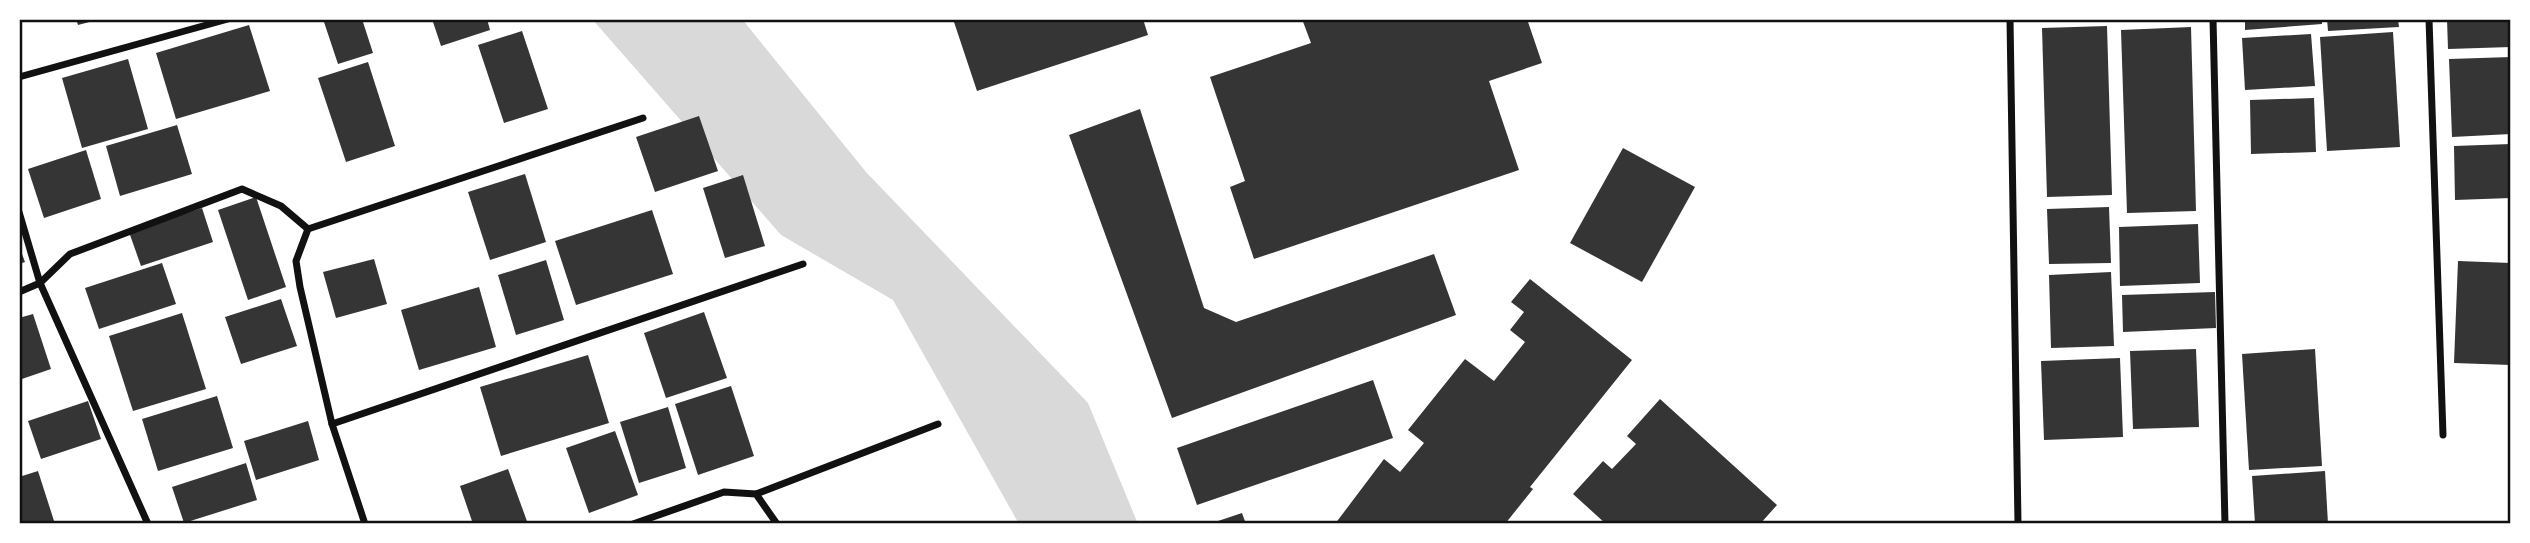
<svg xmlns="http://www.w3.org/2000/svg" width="2530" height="543" font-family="'Zilla Slab',serif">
	<rect width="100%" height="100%" fill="#fff"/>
	<polygon fill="#d9d9d9" points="592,19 742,19 866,172 1088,403 1138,524 1019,524 893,300 781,235"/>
	<g fill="#353535">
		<polygon points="76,19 96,19 97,20 78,25"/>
		<polygon points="323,19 362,19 373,53 338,64"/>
		<polygon points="432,19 487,19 490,30 441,46"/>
		<polygon points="953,19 1143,19 1148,35 977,91"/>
		<polygon points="1302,19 1527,19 1542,63 1489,81 1519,170 1254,259 1230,187 1245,181 1210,77 1311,43"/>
		<polygon points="2245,19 2322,19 2322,24 2245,30"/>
		<polygon points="2327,19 2398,19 2399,27 2328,31"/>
		<polygon points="2447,19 2511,19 2511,47 2448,49"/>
		<polygon points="249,25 270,91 176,119 156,53"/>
		<polygon points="2107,26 2112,195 2047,197 2042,28"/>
		<polygon points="2191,27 2196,211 2127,213 2121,30"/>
		<polygon points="522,31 548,109 504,123 478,45"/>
		<polygon points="2393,32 2400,147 2327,151 2320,37"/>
		<polygon points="2311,34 2315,86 2245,90 2242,38"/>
		<polygon points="2511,57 2511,134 2452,137 2449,59"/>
		<polygon points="128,59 148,129 82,148 62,78"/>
		<polygon points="368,62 395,146 346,162 318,78"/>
		<polygon points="2314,98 2316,152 2251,154 2250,100"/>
		<polygon points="1140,109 1204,308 1236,322 1434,254 1456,315 1172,418 1069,135"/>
		<polygon points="699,116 718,171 655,192 636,137"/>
		<polygon points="177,125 192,174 120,196 106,146"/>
		<polygon points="2511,144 2511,198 2455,200 2454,146"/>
		<polygon points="1623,148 1695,187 1642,282 1570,243"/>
		<polygon points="86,150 101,199 44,218 28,169"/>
		<polygon points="525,174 546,242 490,260 468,192"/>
		<polygon points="743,175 765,246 725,258 703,188"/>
		<polygon points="256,197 286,287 248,300 218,210"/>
		<polygon points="2109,207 2111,263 2049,264 2047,209"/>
		<polygon points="202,208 213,242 141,266 129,232"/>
		<polygon points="652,210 673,274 576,305 555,241"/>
		<polygon points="2198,224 2200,283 2120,286 2119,227"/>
		<polygon points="19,246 25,262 19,264"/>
		<polygon points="374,259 387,304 336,318 323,272"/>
		<polygon points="546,260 564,320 516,335 498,275"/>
		<polygon points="2458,261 2511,263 2511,365 2454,363"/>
		<polygon points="162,263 176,304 99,329 85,288"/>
		<polygon points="2111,272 2114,346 2051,348 2049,275"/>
		<polygon points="1530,279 1632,360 1530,487 1533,489 1505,524 1335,524 1384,459 1400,472 1424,443 1408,430 1465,359 1494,381 1525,342 1510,330 1524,312 1511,302"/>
		<polygon points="479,287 496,347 419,370 401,310"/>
		<polygon points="2215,292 2216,328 2123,332 2122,295"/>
		<polygon points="281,299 297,346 241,364 225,317"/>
		<polygon points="704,312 727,378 666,398 644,333"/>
		<polygon points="182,313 206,389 133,411 109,336"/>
		<polygon points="33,314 51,369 19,380 19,318"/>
		<polygon points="2196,349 2199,427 2133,429 2130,351"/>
		<polygon points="2315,349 2322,466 2249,470 2242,354"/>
		<polygon points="588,355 609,423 501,456 480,387"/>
		<polygon points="2120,358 2123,437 2044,440 2041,361"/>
		<polygon points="1373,380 1393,438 1197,505 1177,448"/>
		<polygon points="731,386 754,456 698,475 675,404"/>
		<polygon points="217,396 233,448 158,471 142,419"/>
		<polygon points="1660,399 1777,505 1760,524 1606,524 1573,494 1603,461 1612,469 1636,444 1627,436"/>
		<polygon points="88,401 101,439 41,459 28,421"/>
		<polygon points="668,407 686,468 639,483 620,422"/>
		<polygon points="308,421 319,460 256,480 244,441"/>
		<polygon points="615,431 638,495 589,513 566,448"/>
		<polygon points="246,463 257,500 184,523 172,487"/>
		<polygon points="508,469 528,524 473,524 460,486"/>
		<polygon points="38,471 55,524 19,524 19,477"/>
		<polygon points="2325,471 2328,524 2255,524 2252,476"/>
		<polygon points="1242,513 1246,524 1213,524 1212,523"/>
	</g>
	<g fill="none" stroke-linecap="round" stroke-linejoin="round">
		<g stroke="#111" stroke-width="7">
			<polyline points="2010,19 2018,524"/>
			<polyline points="2213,19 2225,524"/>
			<polyline points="2429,19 2443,435"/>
			<polyline points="19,77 228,19"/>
			<polyline points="19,212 40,283 148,524"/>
			<polyline points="19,292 40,283 70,254 242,189 281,206 308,229"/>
			<polyline points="332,424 803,264"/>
			<polyline points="756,494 938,424"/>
			<polyline points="365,524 332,424 300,287 296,261 308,229 643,118"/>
			<polyline points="633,524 724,492 756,494 777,524"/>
		</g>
	</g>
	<rect width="2530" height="543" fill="none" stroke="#ffffff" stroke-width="42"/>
	<rect x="21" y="21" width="2488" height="501" fill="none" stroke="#111" stroke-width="2.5"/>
</svg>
